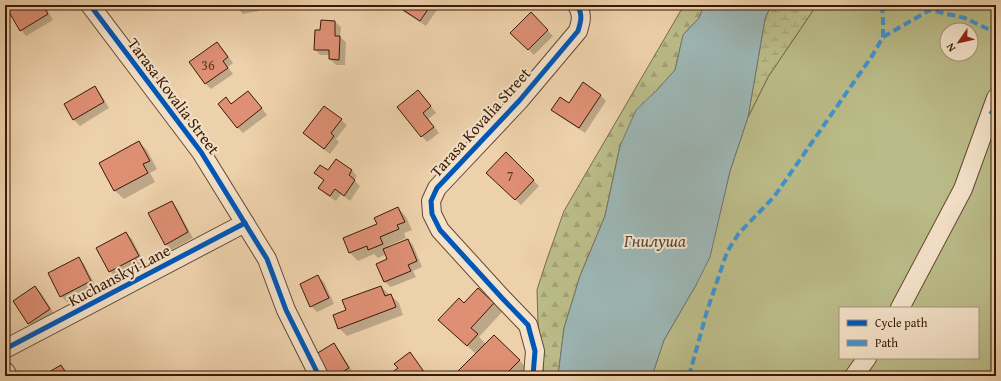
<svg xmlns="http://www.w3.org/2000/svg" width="1001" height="381" font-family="'Gentium Book Plus',serif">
	<defs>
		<pattern id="forest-firs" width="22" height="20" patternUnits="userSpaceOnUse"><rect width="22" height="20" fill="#babb88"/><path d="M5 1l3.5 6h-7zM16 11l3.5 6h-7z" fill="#a1a074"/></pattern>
		<pattern id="wetland-marsh" width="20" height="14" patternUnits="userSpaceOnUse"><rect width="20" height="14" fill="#babb88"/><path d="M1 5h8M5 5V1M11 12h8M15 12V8" fill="none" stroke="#a1a074"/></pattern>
	</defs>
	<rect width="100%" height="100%" fill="#edd1ab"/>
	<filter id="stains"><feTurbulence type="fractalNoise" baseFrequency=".005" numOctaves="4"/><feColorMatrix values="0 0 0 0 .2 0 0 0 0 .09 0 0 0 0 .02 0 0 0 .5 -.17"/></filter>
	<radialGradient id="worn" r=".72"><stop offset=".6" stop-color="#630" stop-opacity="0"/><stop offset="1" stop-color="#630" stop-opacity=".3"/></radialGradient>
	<path fill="#babb88" stroke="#7a6a47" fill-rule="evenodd" d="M818,5H996V376H652L664,340L696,285L720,213L730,171L748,117L768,77L814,9ZM947,30H971V54H947ZM840,308H978V358H840Z"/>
	<polygon fill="url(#forest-firs)" stroke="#7a6a47" points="684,5 704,5 699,18 683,35 675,70 657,90 620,146 605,216 580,276 564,328 558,376 543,376 543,358 538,323 537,290 546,262 564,211"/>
	<polygon fill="url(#wetland-marsh)" stroke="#7a6a47" points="771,5 818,5 814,9 768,77 748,117 765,19"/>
	<polygon fill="#9cb5b3" stroke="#74776e" points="704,5 771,5 765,19 748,117 730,171 710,257 696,285 664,340 652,376 558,376 564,328 580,276 605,216 620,146 636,110 657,90 675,70 683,35 699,18"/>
	<g fill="#0003">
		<polygon points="6,5 44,5 53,20 26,36 21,30"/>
		<polygon points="237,5 258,5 259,11 243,14 237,8"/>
		<polygon points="399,5 437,5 439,7 426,26 404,12 398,6"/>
		<polygon points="531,13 553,36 534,55 512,33"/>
		<polygon points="322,21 335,22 341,27 340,37 346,42 345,65 336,65 330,59 330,55 320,55 315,49 321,31"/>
		<polygon points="217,43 223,49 233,63 228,67 233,74 211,89 206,84 190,63"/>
		<polygon points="95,87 100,93 109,108 80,126 74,120 65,105"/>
		<polygon points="601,96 606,101 585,133 558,115 553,110"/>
		<polygon points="424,97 436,113 428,119 439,133 427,142 422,136"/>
		<polygon points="254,98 267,115 243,133 237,127 226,99 232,105"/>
		<polygon points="341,120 347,125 336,139 339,142 330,154 310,139 304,133"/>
		<polygon points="139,142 147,150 157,169 150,173 155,182 124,199 115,191 100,163"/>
		<polygon points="506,154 539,186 521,205 488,173"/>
		<polygon points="352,171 357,176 354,180 360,186 350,201 341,194 336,201 325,194 319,188 324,181 315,173"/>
		<polygon points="5,181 11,191 5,194"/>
		<polygon points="172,202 177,208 193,238 171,250 166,244"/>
		<polygon points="398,208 406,217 412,230 404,233 406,238 388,246 389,248 408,240 413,245 422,267 413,271 416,277 391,287 385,282 378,264 389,260 386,254 378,258 374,254 358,261 350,253 344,239 378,224"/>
		<polygon points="126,233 132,239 144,262 115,277 110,271"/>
		<polygon points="79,258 84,264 96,287 67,302 61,296"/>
		<polygon points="318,277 324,282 334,304 317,312 311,306 301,285"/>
		<polygon points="35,287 41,293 55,315 35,329 29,323"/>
		<polygon points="381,287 399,303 403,315 347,336 339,328 347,311"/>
		<polygon points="494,303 502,312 479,337 486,344 494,336 528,369 521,376 464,376 476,354 448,328 464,304"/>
		<polygon points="334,344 339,350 354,374 351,376 331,376"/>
		<polygon points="61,366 67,372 69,376 44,376"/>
	</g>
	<g fill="#de8f74" stroke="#391a06">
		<polygon points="5,5 43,5 48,14 20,31"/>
		<polygon points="397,5 431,5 420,21 397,6"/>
		<polygon points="531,12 548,30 528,50 510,33"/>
		<polygon points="321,20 335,21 335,36 340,36 339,60 329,59 329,50 314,50 315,30 320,30"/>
		<polygon points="217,42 228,57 223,61 228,68 205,84 189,62"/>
		<polygon points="583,82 601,95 579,128 551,110 560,97 569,103"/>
		<polygon points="95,86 104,102 73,120 64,104"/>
		<polygon points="418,90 431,106 423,113 434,127 421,137 397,107"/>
		<polygon points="248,91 262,108 237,128 218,104 226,97 231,104"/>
		<polygon points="324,106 342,119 331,133 334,136 324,149 303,133"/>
		<polygon points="139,141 150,161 143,164 148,173 114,191 99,163"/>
		<polygon points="506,152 534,180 515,200 486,173"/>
		<polygon points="336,159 352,170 349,175 355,180 344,196 335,189 330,196 318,188 324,180 314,173 320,165 328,170"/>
		<polygon points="172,201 188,232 165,245 148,213"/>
		<polygon points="398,207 405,222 397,225 399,229 380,237 383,244 368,250 367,246 349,253 343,238 377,224 374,218"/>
		<polygon points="126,232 139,256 109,272 96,248"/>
		<polygon points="408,239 417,261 408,265 411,271 384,282 376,264 387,259 383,249"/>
		<polygon points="79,257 91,281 60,297 48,273"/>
		<polygon points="318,275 329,298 310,307 300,284"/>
		<polygon points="35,286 50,309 28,324 13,301"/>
		<polygon points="381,286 385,296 391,294 396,307 338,329 333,315 346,310 342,300"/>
		<polygon points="478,288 494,303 471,328 478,334 467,346 438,320 459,298 464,303"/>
		<polygon points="494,335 520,360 507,373 510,376 463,376 458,371"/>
		<polygon points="334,343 349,368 336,376 330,376 316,354"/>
		<polygon points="410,352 427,376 387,376 398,368 394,364"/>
		<polygon points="61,365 68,376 42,376"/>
	</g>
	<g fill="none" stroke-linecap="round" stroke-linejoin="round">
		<g stroke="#66482f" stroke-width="20">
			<g id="minor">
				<polyline points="90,5 201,152 267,259 286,310 319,376"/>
				<polyline points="900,308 963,189 996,98"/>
				<polyline points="5,349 245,223"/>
				<polyline points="5,371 8,376"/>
				<path d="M533,376L535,351L528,325L502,298L440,230L432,214L431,201L437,188L519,101L578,31C581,21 583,15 577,5"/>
				<polyline points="854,376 867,358"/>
			</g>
		</g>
		<use href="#minor" stroke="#f3e1c8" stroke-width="18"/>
		<g stroke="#3e94d1" stroke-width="4" stroke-dasharray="8 4" stroke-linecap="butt">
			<polyline points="883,37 930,10 965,18 996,33"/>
			<polyline points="990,114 996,106"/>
			<polyline points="689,376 707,311 727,252 739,233 774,197 872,56 883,37 883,20 882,5"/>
		</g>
		<g stroke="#f3e1c8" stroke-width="8">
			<g id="cycleway">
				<polyline points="90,5 201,152 267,259 286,310 319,376"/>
				<polyline points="5,349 245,223"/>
				<path d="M533,376L535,351L528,325L502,298L440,230L432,214L431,201L437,188L519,101L578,31C581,21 583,15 577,5"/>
			</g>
		</g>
		<use href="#cycleway" stroke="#0057b8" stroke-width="5"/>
	</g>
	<g text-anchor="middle" stroke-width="4" stroke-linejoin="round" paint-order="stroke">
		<g font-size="14" fill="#623722">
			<text x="208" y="70">36</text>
			<text x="510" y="181">7</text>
		</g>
		<g font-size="16" fill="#391a06" stroke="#f3e1c8">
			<text transform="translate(174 96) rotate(53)" y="6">Tarasa Kovalia Street</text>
			<text transform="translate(480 122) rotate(-48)" y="6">Tarasa Kovalia Street</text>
			<text transform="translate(119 275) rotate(-28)" y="6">Kuchanskyi Lane</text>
		</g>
		<g font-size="17" font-style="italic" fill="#57483a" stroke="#f3e1c8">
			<text x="655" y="247">Гнилуша</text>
		</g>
	</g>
	<rect width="1001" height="381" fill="none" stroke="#edd1ab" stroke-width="20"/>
	<rect x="6" y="6" width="989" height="369" fill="none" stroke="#391a06" stroke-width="2"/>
	<rect x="10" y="10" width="981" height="361" fill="none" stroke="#391a06"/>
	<rect x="839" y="307" width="140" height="52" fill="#f3e1c8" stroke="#a9917a"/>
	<rect x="847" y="320" width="20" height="6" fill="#0057b8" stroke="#a9917a"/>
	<text x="875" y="327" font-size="12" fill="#391a06">Cycle path</text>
	<rect x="847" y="340" width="20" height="6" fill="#3e94d1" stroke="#a9917a"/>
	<text x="875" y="347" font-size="12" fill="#391a06">Path</text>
	<g transform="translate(959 42) rotate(236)"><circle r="19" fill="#f3e1c8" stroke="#a9917a"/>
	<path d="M0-3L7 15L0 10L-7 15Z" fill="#8f2418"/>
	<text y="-6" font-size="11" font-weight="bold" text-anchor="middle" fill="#391a06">N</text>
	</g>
	<rect width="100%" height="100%" filter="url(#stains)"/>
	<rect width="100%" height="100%" fill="url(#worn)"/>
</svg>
